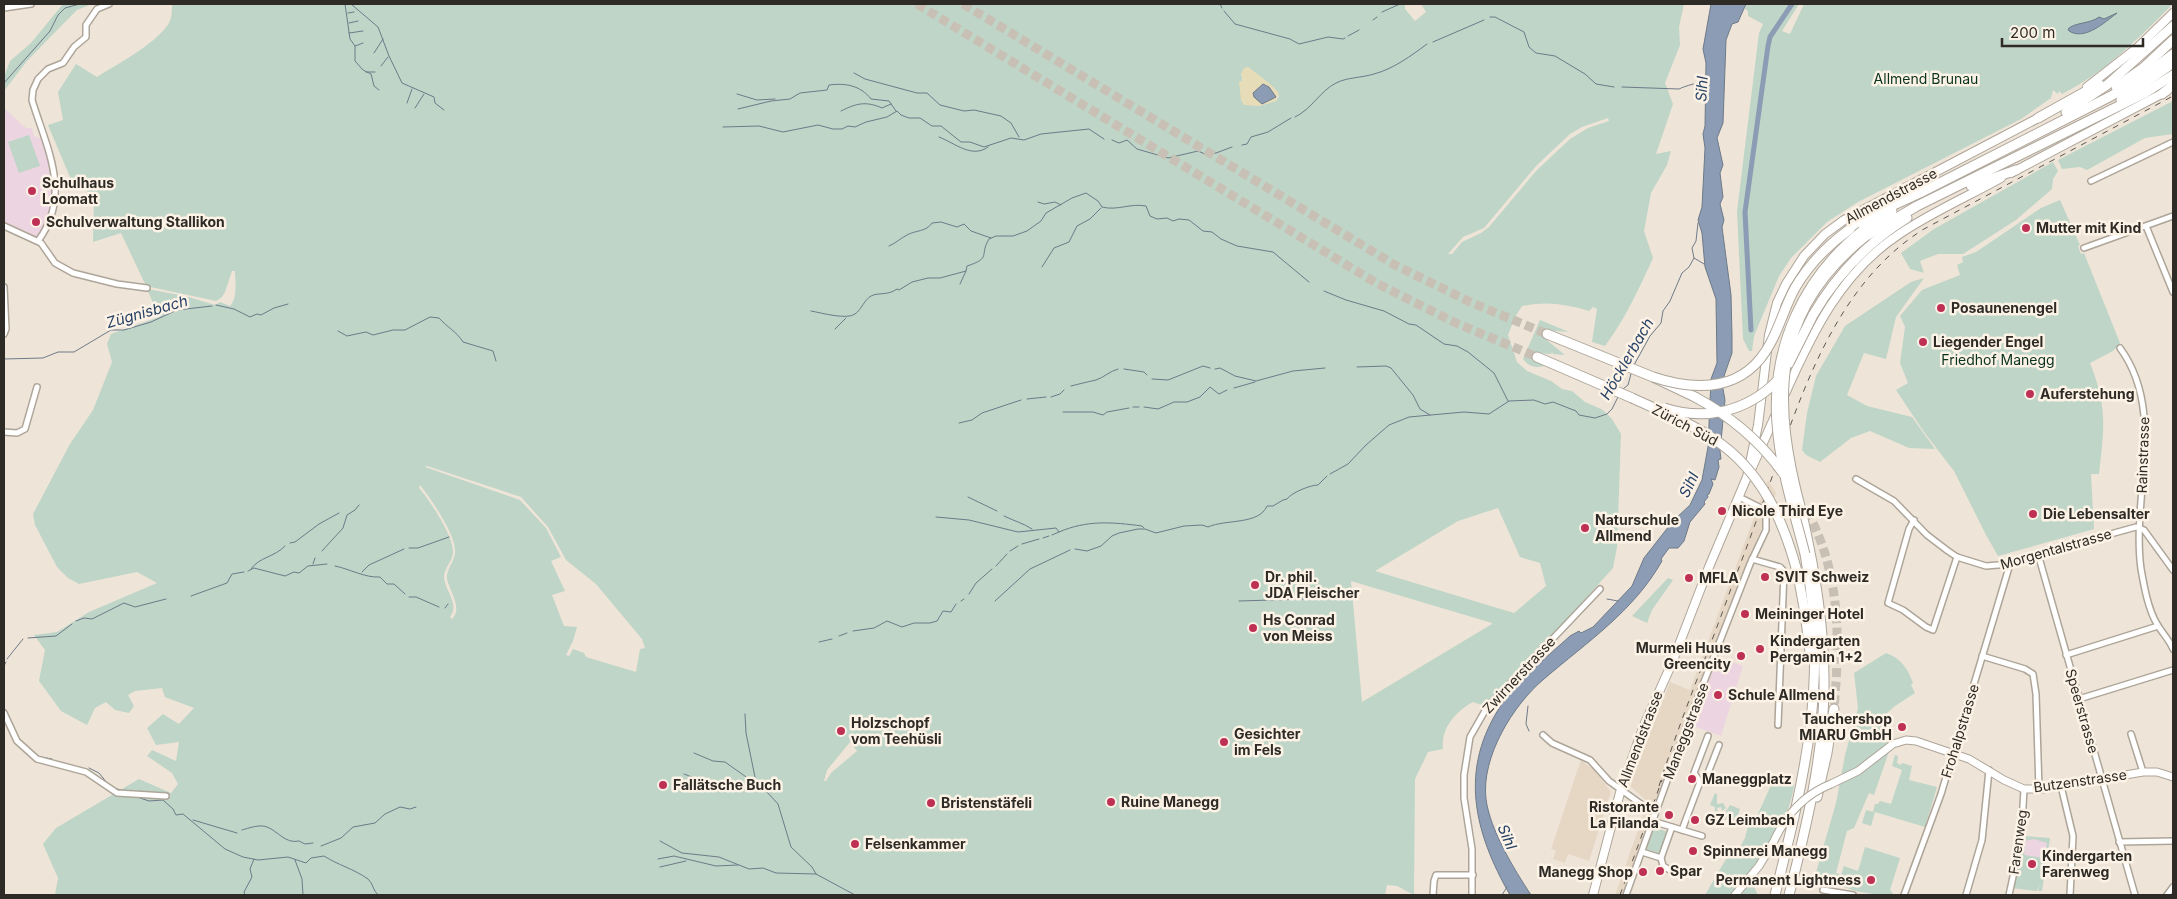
<svg xmlns="http://www.w3.org/2000/svg" width="2177" height="899" font-family="Inter,sans-serif">
	<rect width="100%" height="100%" fill="#eee5d8"/>
	<g fill="#e6d7c5">
		<polygon points="1768,480 1776,493 1770,509 1740,579 1679,741 1623,895 1615,895 1648,802 1631,787 1632,779 1670,682 1690,690"/>
		<polygon points="1581,760 1594,770 1611,792 1589,861 1568,854 1565,863 1553,859 1556,851 1551,849"/>
	</g>
	<g fill="#ecd5e0">
		<polygon points="4,108 26,128 32,128 34,136 43,139 50,160 53,189 49,217 41,235 36,237 4,225"/>
		<polygon points="1717,656 1743,666 1721,736 1690,725"/>
		<polygon points="2023,836 2050,838 2046,863 2037,891 2012,888"/>
	</g>
	<g fill="#bed5c7" fill-rule="evenodd">
		<polygon points="63,4 92,4 77,10 62,25 27,61 4,91 4,77 10,61 31,43"/>
		<path d="M172,4H1405V9L1415,21L1426,12L1421,4H1684L1679,27L1680,45L1665,83L1673,104L1656,154L1671,151L1667,165L1651,193L1644,231L1653,258C1639,289 1625,319 1605,346L1592,342L1597,309L1593,307L1589,311C1564,304 1548,301 1522,306L1515,317L1508,335L1517,362L1527,371L1551,381L1562,389L1572,391L1585,402L1603,410L1612,419L1621,434L1617,547L1613,568L1548,640L1484,706L1473,702C1455,712 1441,728 1443,749L1428,752L1415,779L1414,895L1397,886L1387,885L1385,895L1349,894L1347,895H55L58,878L43,844L56,828L139,779L171,793L178,784L172,773L147,756L152,750L176,761L179,742L156,745L147,728L163,714L179,724L194,708L165,697L162,688L135,691L128,695L134,706L129,713L115,710L106,702L95,708L87,725L61,711L39,681L45,650L34,635L57,632L89,612L157,583L137,572L79,584L68,578L57,567L35,525L33,514L70,444L93,410L112,362L107,344L111,334L159,317L147,289L185,296L215,305L220,302L230,306C238,297 235,282 235,271H232L225,292L222,297L216,301L146,286L121,233L93,242L94,198L84,188L75,189L48,125L63,120L58,92L76,64L97,77C119,63 152,46 167,26C172,20 172,11 172,4ZM1248,67L1276,90L1279,96L1276,101L1259,106L1244,104C1238,96 1245,84 1241,74ZM1608,118L1609,121L1588,128L1570,139L1536,171L1489,227L1481,233L1462,242L1452,254H1448L1463,237L1484,228L1537,165L1570,134L1582,127ZM427,466L521,497L548,527L566,560L596,584L642,639L645,648L640,649L636,672L586,657L584,653L573,649L569,656L566,655L573,641L577,627L564,626L552,595L565,591L551,561L561,557L546,528L520,500L425,467ZM420,485C431,499 457,536 455,553C454,563 446,569 447,579C450,592 463,608 452,619L450,617C460,604 445,591 444,577C444,568 453,561 453,552C454,537 429,499 419,488ZM1498,508L1520,557L1540,563L1546,586L1514,613L1375,571L1458,521ZM1351,581L1492,623V624L1362,702ZM850,742L857,751L831,773L826,781H824L827,770Z"/>
		<path d="M1746,4H1799L1782,31L1790,34L1804,4H2173C2139,38 2105,72 2062,94L2059,91L2058,94L2053,90L2051,98L2021,119L1858,202L1827,222L1791,258L1779,276L1754,336L1752,351H1749L1743,339L1737,211L1759,33L1763,24L1748,16V11L1745,9Z"/>
		<polygon points="2173,101 2173,134 2145,138 2087,170 2080,167 2062,169 2058,160"/>
		<polygon points="29,135 40,166 19,173 8,142"/>
		<polygon points="2053,162 2058,171 2053,179 2052,189 2016,220 1963,254 1938,254 1920,261 1924,273 1910,269 1901,253 1934,229"/>
		<path d="M2060,200L2080,245L2078,246L2081,254L2084,253L2120,343L2113,351L2090,363C2108,408 2104,428 2099,474H2091L2094,529L1998,556L1986,535L1954,471L1924,432L1896,390L1908,383L1900,363L1905,327L1900,316L1922,290L1960,275L1957,265L1963,262L1962,257L1976,252L2041,208Z"/>
		<polygon points="1924,278 1896,317 1886,359 1864,353 1847,395 1867,406 1912,417 1935,449 1909,448 1870,431 1851,438 1820,462 1806,455 1802,450 1807,413 1816,376 1845,326 1911,282"/>
		<path d="M1540,320L1569,332L1544,330L1542,333L1543,337L1565,355L1553,354L1552,352L1551,354L1536,353L1533,358L1544,366C1535,368 1529,367 1523,359Z"/>
		<polygon points="1668,578 1673,580 1652,610 1647,623 1632,616"/>
		<path d="M1886,653C1901,658 1908,669 1913,683L1911,685L1915,693L1895,706L1878,721L1883,727L1890,729L1894,737L1874,795L1869,793L1854,828L1847,831L1836,873L1841,875L1844,866L1858,871L1865,847L1900,858L1890,890L1894,895H1879L1855,891L1815,876L1836,803L1845,755L1858,708L1854,673Z"/>
		<polygon points="1895,755 1898,756 1897,763 1901,765 1902,763 1912,766 1909,780 1937,787 1925,827 1875,812 1871,826 1862,823 1866,810 1873,812 1875,804 1878,804 1880,801 1891,804 1902,770 1892,766"/>
		<path d="M1779,778L1794,784C1791,818 1766,847 1748,875L1758,895H1705L1726,859L1735,856L1745,838L1751,815L1757,816L1772,783Z"/>
		<polygon points="1715,793 1717,794 1717,804 1723,803 1726,808 1722,811 1721,807 1717,808 1718,814 1724,814 1730,805 1740,809 1735,823 1715,816 1715,807 1710,805"/>
		<polygon points="1654,827 1668,832 1660,854 1646,849"/>
		<polygon points="2023,836 2050,838 2042,891 2038,891 2040,884 2037,891 2012,888 2017,867 2022,866 2018,865 2023,844 2025,846 2024,855 2045,858 2047,843 2034,839 2024,841"/>
	</g>
	<polygon fill="#e6ddb8" points="1248,67 1269,83 1279,93 1276,101 1259,106 1244,105 1241,100 1239,82 1243,80 1241,74 1244,68"/>
	<g fill="#8b9cb4" stroke="#6f7a89">
		<path d="M1711,4H1746L1738,22L1732,24L1726,40L1723,123L1717,138L1723,165L1720,173L1723,197L1720,204L1724,220L1722,227L1731,295L1732,336V353L1724,376L1723,389L1725,400L1720,451L1721,459L1718,460L1719,467L1715,480L1711,479L1713,484L1709,494L1707,495L1708,497L1704,502L1705,504L1690,522L1684,541L1678,548H1669L1661,559L1662,561C1633,612 1587,642 1544,679C1513,705 1481,757 1486,799C1490,830 1514,869 1531,895H1510C1474,832 1458,769 1502,704C1520,678 1547,657 1570,636L1579,631L1581,633L1593,627L1632,586L1644,558L1673,521L1690,505L1702,480L1708,447L1711,379L1717,363L1716,299L1705,267L1702,233L1698,220L1702,207L1705,148L1703,134L1705,126L1706,63L1703,49Z"/>
		<path d="M2117,13C2105,22 2085,41 2069,31L2068,29C2075,22 2090,24 2099,17L2104,19Z"/>
		<polygon points="1263,84 1269,87 1276,97 1262,104 1254,97 1253,93"/>
	</g>
	<g fill="none" stroke-linecap="round" stroke-linejoin="round">
		<g stroke="#6f7a89" stroke-width="1">
			<polyline points="345,4 350,39 355,46 355,61 363,70 371,74 374,86 379,90"/>
			<polyline points="351,4 378,27 389,56 402,83 434,97 435,103 444,110"/>
			<polyline points="1220,4 1222,8"/>
			<polyline points="1224,11 1235,24 1290,39 1299,44 1328,37 1343,39 1345,38"/>
			<polyline points="1382,12 1400,4"/>
			<polyline points="348,13 354,12"/>
			<polyline points="1490,17 1495,17 1524,32 1529,47 1536,53 1555,56 1585,74 1596,84 1614,87"/>
			<polyline points="1373,20 1377,17"/>
			<polyline points="349,23 358,21"/>
			<polyline points="349,33 363,31"/>
			<polyline points="1348,36 1359,30"/>
			<polyline points="1433,42 1484,20"/>
			<polyline points="355,46 363,43"/>
			<polyline points="374,53 383,39"/>
			<polyline points="381,66 388,57"/>
			<polyline points="366,72 375,72"/>
			<polyline points="854,73 865,79 917,93 927,93 940,105 964,111 974,110 1001,116 1011,123 1019,137"/>
			<polyline points="4,83 50,31 58,15 65,8 80,4"/>
			<path d="M1622,87L1679,89C1685,86 1699,82 1706,82"/>
			<polyline points="737,94 757,100 775,99"/>
			<polyline points="407,103 412,89"/>
			<polyline points="415,108 424,94"/>
			<path d="M738,109L771,101L790,99L800,93L827,90L829,85C845,83 860,85 871,99L889,101L896,111"/>
			<path d="M841,111C857,103 866,101 882,108L891,104"/>
			<path d="M1295,117C1312,109 1320,91 1336,83C1348,77 1361,78 1374,74C1393,69 1411,56 1427,44"/>
			<polyline points="723,127 759,126 783,132 818,125 833,129 842,129 848,126 855,127 866,122 887,117 897,111 901,115 909,118 920,118 932,126 941,126 961,142 970,142 984,147 1011,138 1024,140 1041,134 1089,129 1104,139"/>
			<path d="M939,137C955,143 972,159 988,147"/>
			<polyline points="1112,140 1119,143 1127,140 1137,149 1168,158 1198,151 1205,154 1216,153 1232,147"/>
			<polyline points="1242,145 1247,144 1251,137 1268,132 1291,118"/>
			<polyline points="1038,202 1044,204 1055,202 1061,205"/>
			<path d="M889,246C896,243 901,238 907,235C916,230 926,232 932,223L941,222L957,227L964,224L971,231L991,238"/>
			<polyline points="1694,258 1692,248 1696,241 1698,223"/>
			<polyline points="1042,267 1054,248 1069,242 1077,226 1090,219 1101,208"/>
			<polyline points="960,284 966,271"/>
			<polyline points="1324,291 1346,300 1384,311 1409,324 1416,325 1444,344 1457,346 1468,352 1494,373 1508,401"/>
			<polyline points="216,305 234,309 250,317 257,314 261,315 274,308 288,304"/>
			<path d="M811,311C822,313 847,320 855,314C862,309 864,300 871,296C879,292 887,296 897,289L899,290L912,282L928,278H940L966,271L967,266C992,258 979,255 989,239L996,236H1013L1027,231L1041,221L1046,213L1072,198L1086,193L1098,201L1102,207C1117,211 1130,203 1146,206L1150,216L1157,219L1167,218L1173,221L1179,219L1189,220L1203,231L1212,232L1221,239L1237,246L1273,252L1309,282"/>
			<polyline points="835,329 846,318"/>
			<path d="M338,331L347,336L366,332L373,335L393,330H405L430,317L439,318C447,327 457,332 463,342L493,351L496,361"/>
			<polyline points="4,359 43,358 58,352 74,352 111,330 124,330 151,322 177,310 212,306"/>
			<polyline points="1634,365 1650,336 1661,323 1663,311 1670,301 1682,273 1689,267 1694,258 1704,264"/>
			<polyline points="1357,367 1386,366 1391,368 1413,395 1420,409 1430,415"/>
			<polyline points="1124,369 1144,372 1147,375"/>
			<polyline points="1215,369 1220,368 1235,376 1256,381 1293,371 1325,368"/>
			<polyline points="1152,379 1168,380 1203,366 1210,368"/>
			<path d="M1071,386C1079,384 1087,382 1096,380C1103,378 1110,371 1118,369"/>
			<polyline points="1234,388 1255,382"/>
			<polyline points="1623,389 1628,385 1631,374"/>
			<polyline points="1051,397 1060,394 1064,390"/>
			<polyline points="1027,399 1046,397"/>
			<polyline points="1133,407 1139,407"/>
			<polyline points="1144,407 1158,409 1174,402 1187,402 1200,397 1210,387 1219,394 1227,390"/>
			<polyline points="1063,412 1093,412 1103,415 1107,412 1129,408"/>
			<polyline points="959,423 972,420 982,413 1021,400"/>
			<polyline points="1330,474 1348,464 1366,445 1389,425 1409,417 1464,412 1489,414 1509,401 1534,400 1545,404 1553,402 1576,411 1579,415 1595,418 1607,414 1612,409 1618,397"/>
			<polyline points="968,497 997,511"/>
			<path d="M1004,516C1014,521 1023,523 1032,529"/>
			<path d="M936,517L969,520L1018,532L1056,528L1059,532C1087,520 1112,522 1142,526L1144,528"/>
			<polyline points="1052,535 1059,532"/>
			<polyline points="1043,538 1049,536"/>
			<polyline points="290,543 295,542 319,524 339,513"/>
			<polyline points="1022,544 1039,539"/>
			<polyline points="409,548 418,548 449,537"/>
			<path d="M1075,549L1087,551L1101,546L1112,536L1119,533L1138,529H1145L1156,533L1184,526L1202,525L1208,527C1226,519 1259,525 1267,506H1273L1283,500L1287,499C1291,493 1310,485 1318,485L1327,476"/>
			<polyline points="322,551 343,528 347,515 355,510 359,505"/>
			<polyline points="1010,551 1018,546"/>
			<polyline points="313,564 315,558"/>
			<path d="M335,566C350,569 365,578 380,577L387,584H394L405,594"/>
			<polyline points="996,566 1007,554"/>
			<path d="M251,569C259,557 275,557 285,546"/>
			<polyline points="248,571 254,568 285,576 294,572 299,573 308,566 327,564"/>
			<polyline points="362,572 369,565 404,549"/>
			<polyline points="969,594 976,583 992,569"/>
			<polyline points="191,596 227,583 232,574 244,572"/>
			<polyline points="409,597 416,597 439,607"/>
			<polyline points="1607,599 1618,601"/>
			<polyline points="961,601 964,599"/>
			<polyline points="995,601 1030,569 1070,550"/>
			<polyline points="1239,601 1306,599"/>
			<polyline points="445,608 448,604"/>
			<polyline points="76,621 84,618 92,619 124,603 135,607 166,599"/>
			<polyline points="853,631 874,628 887,621 902,627 914,623 930,623 937,621 943,611 951,612 956,604"/>
			<polyline points="839,636 847,633"/>
			<polyline points="28,638 56,636 72,624"/>
			<polyline points="819,642 832,639"/>
			<polyline points="7,659 23,639"/>
			<polyline points="4,666 6,662"/>
			<polyline points="1528,706 1526,724 1529,731"/>
			<polyline points="4,707 6,712"/>
			<polyline points="745,714 746,733 756,782"/>
			<polyline points="694,753 713,761 725,762 766,791 778,804 791,847 812,867 816,874 855,895"/>
			<polyline points="36,756 52,759"/>
			<polyline points="89,768 99,773 108,784"/>
			<polyline points="684,774 702,781 764,791"/>
			<polyline points="114,788 124,791"/>
			<path d="M137,797L149,801L163,800L173,809L176,815L183,814L225,849L243,857L258,860L288,857L306,863L311,858L324,856C338,865 354,869 368,879C373,883 373,891 378,895"/>
			<polyline points="193,820 237,833"/>
			<path d="M242,830C249,828 260,824 267,827C278,831 285,844 299,841L305,844L313,843"/>
			<polyline points="660,841 682,853 719,857 749,869 763,868 776,873 816,874"/>
			<polyline points="321,846 341,838 353,827 375,823 385,814 400,807 410,809 416,807"/>
			<polyline points="658,859 674,856 716,866 738,865"/>
			<polyline points="295,860 302,879 303,895"/>
			<polyline points="660,867 686,861"/>
			<polyline points="245,895 244,892 252,877 250,869 254,859"/>
			<polyline points="1502,895 1507,887"/>
		</g>
		<polyline stroke="#8b9cb4" stroke-width="5" points="1751,330 1745,212 1768,46 1770,37 1792,4"/>
		<g stroke="#c8c0b4" stroke-width="9" stroke-dasharray="9 4.5" stroke-linecap="butt">
			<polyline points="917,4 1378,284 1456,323 1537,357"/>
			<polyline points="963,4 1395,265 1470,302 1547,334"/>
			<path d="M1807,511C1841,574 1840,639 1834,709"/>
		</g>
		<g stroke="#aea599" stroke-width="8">
			<g id="minor">
				<polyline points="4,8 31,4"/>
				<polyline points="2091,181 2173,142"/>
				<polyline points="4,226 41,243 55,263 73,273 117,284 147,288"/>
				<polyline points="2146,226 2173,292"/>
				<path d="M38,241C73,194 46,147 32,100L33,90L38,79L48,69L63,63L74,47L86,37V25L97,9L109,4"/>
				<polyline points="2084,248 2173,216"/>
				<polyline points="4,287 6,329 4,334"/>
				<path d="M2120,348C2167,412 2131,496 2141,569C2144,586 2148,609 2157,624C2162,633 2169,639 2173,649"/>
				<polyline points="4,432 17,433 25,429 37,387"/>
				<polyline points="1856,479 1894,501 1927,535 1948,551 1957,557 1986,566 2010,564 2038,554 2136,527 2144,530 2173,570"/>
				<polyline points="1914,520 1909,529 1888,603 1903,610 1926,627 1933,630 1957,557"/>
				<polyline points="2038,554 2135,895"/>
				<polyline points="1752,559 1780,567 1784,571 1778,725"/>
				<polyline points="2066,655 2158,626"/>
				<polyline points="1982,656 2025,669 2033,674 2036,694 2039,789"/>
				<polyline points="2079,699 2173,670"/>
				<polyline points="4,713 17,741 37,759 86,772 117,793 166,796"/>
				<polyline points="2131,734 2143,772"/>
				<polyline points="1543,735 1552,743 1590,760 1609,781 1655,814"/>
				<polyline points="1700,782 1706,778 1719,745"/>
				<polyline points="2061,786 2073,836 2070,895"/>
				<polyline points="1652,821 1702,836"/>
				<polyline points="1682,830 1700,782 1694,773 1708,736"/>
				<polyline points="2119,842 2173,841"/>
				<polyline points="1642,852 1661,858 1672,827"/>
				<polyline points="1661,858 1663,866 1670,870"/>
				<polyline points="1823,890 1853,895"/>
				<polyline points="1433,895 1434,881 1436,875 1473,875"/>
				<polyline points="1472,895 1472,849 1464,798 1464,775 1470,737 1486,709 1600,589"/>
				<polyline points="1626,895 1686,728 1750,564 1766,530 1766,517 1761,508 1739,497"/>
				<polyline points="1904,895 1941,794 2010,564"/>
				<polyline points="1966,895 1982,840 1989,770"/>
				<polyline points="2009,895 2021,840 2024,789"/>
				<polyline points="2167,895 2173,887"/>
			</g>
		</g>
		<g stroke="#aea599" stroke-width="9">
			<g id="secondary">
				<polyline points="1831,784 1858,771 1893,744 1906,740 1916,741 1969,759 2004,780 2024,789 2043,789 2143,772 2157,772 2173,777"/>
				<polyline points="1735,895 1759,866 1773,843"/>
			</g>
		</g>
		<g stroke="#aea599" stroke-width="10">
			<g id="primary">
				<polyline points="2087,87 2137,48 2173,13"/>
				<polyline points="2011,173 2167,91"/>
				<path d="M1785,394C1812,333 1841,273 1898,235C1930,213 1967,197 2001,178"/>
				<polyline points="1749,474 1776,414"/>
				<polyline points="1593,895 1621,789 1645,723 1672,663 1709,567 1747,477 1758,425 1769,335 1777,303 1786,284 1804,256 1825,234 1844,220 2042,116"/>
			</g>
		</g>
		<g stroke="#aea599" stroke-width="11">
			<g id="motorway">
				<polyline points="2116,87 2143,68 2173,40"/>
				<polyline points="2162,94 2173,85"/>
				<polyline points="2121,100 2173,63"/>
				<polyline points="2066,112 2107,85 2173,26"/>
				<polyline points="2038,118 2099,84"/>
				<polyline points="1971,186 2016,170"/>
				<polyline points="1850,229 1870,216 1920,193 2111,96 2143,77 2173,54"/>
				<polyline points="1862,231 1892,211"/>
				<polyline points="1866,236 1917,206 2145,93 2173,75"/>
				<path d="M1813,315C1837,274 1867,243 1907,218"/>
				<polyline points="1547,334 1653,377 1695,397"/>
				<polyline points="1537,357 1632,398"/>
				<polyline points="1798,575 1805,613 1810,652"/>
				<polyline points="1817,797 1827,753 1834,709"/>
				<path d="M1775,895C1805,776 1829,678 1805,554"/>
				<path d="M1789,895C1806,828 1823,759 1824,690C1825,630 1815,572 1802,514"/>
			</g>
		</g>
		<use href="#minor" stroke="#fff" stroke-width="5"/>
		<use href="#secondary" stroke="#fff" stroke-width="7"/>
		<use href="#primary" stroke="#fff" stroke-width="8"/>
		<use href="#motorway" stroke="#fff" stroke-width="9"/>
		<g stroke="#5b5750" stroke-width="1" stroke-dasharray="6 6" stroke-linecap="butt">
			<path d="M1659,786C1681,717 1709,651 1733,583C1746,550 1758,516 1770,483C1802,391 1837,283 1924,229L2173,96"/>
			<polyline points="1620,895 1662,780"/>
		</g>
		<g stroke="#aea599" stroke-width="9" stroke-linecap="butt">
			<path id="secondary-bridge" d="M1773,843C1785,816 1803,795 1831,784"/>
		</g>
		<g stroke="#aea599" stroke-width="11" stroke-linecap="butt">
			<g id="motorway-bridge">
				<polyline points="1789,363 1813,315"/>
				<path d="M1653,377C1698,392 1745,391 1770,344C1780,326 1785,306 1795,288C1809,264 1828,245 1850,229"/>
				<path d="M1695,397C1730,416 1760,441 1783,473"/>
				<path d="M1632,398C1660,411 1689,422 1714,439C1762,471 1784,521 1798,575"/>
				<path d="M1664,408C1705,421 1747,412 1778,380"/>
				<path d="M1802,514C1772,404 1769,313 1866,236"/>
				<path d="M1805,554C1794,511 1780,468 1777,424C1771,348 1803,278 1862,231"/>
			</g>
		</g>
		<use href="#secondary-bridge" stroke="#fff" stroke-width="7"/>
		<use href="#motorway-bridge" stroke="#fff" stroke-width="9"/>
	</g>
	<g fill="#bf3055" stroke="#fcf2e6" stroke-width="2">
		<circle cx="32" cy="191" r="5"/>
		<circle cx="36" cy="222" r="5"/>
		<circle cx="2026" cy="228" r="5"/>
		<circle cx="1941" cy="308" r="5"/>
		<circle cx="1923" cy="342" r="5"/>
		<circle cx="2030" cy="394" r="5"/>
		<circle cx="1722" cy="511" r="5"/>
		<circle cx="2033" cy="514" r="5"/>
		<circle cx="1585" cy="528" r="5"/>
		<circle cx="1765" cy="577" r="5"/>
		<circle cx="1689" cy="578" r="5"/>
		<circle cx="1255" cy="585" r="5"/>
		<circle cx="1745" cy="614" r="5"/>
		<circle cx="1253" cy="628" r="5"/>
		<circle cx="1760" cy="649" r="5"/>
		<circle cx="1741" cy="656" r="5"/>
		<circle cx="1718" cy="695" r="5"/>
		<circle cx="1902" cy="727" r="5"/>
		<circle cx="841" cy="731" r="5"/>
		<circle cx="1224" cy="742" r="5"/>
		<circle cx="1692" cy="779" r="5"/>
		<circle cx="663" cy="785" r="5"/>
		<circle cx="1111" cy="802" r="5"/>
		<circle cx="931" cy="803" r="5"/>
		<circle cx="1669" cy="815" r="5"/>
		<circle cx="1695" cy="820" r="5"/>
		<circle cx="855" cy="844" r="5"/>
		<circle cx="1693" cy="851" r="5"/>
		<circle cx="2032" cy="864" r="5"/>
		<circle cx="1660" cy="871" r="5"/>
		<circle cx="1643" cy="872" r="5"/>
		<circle cx="1871" cy="880" r="5"/>
	</g>
	<g text-anchor="middle" stroke-width="5" stroke-linejoin="round" paint-order="stroke">
		<g font-size="14" fill="#09321f" stroke="#fcf2e6">
			<text x="1926" y="84">Allmend Brunau</text>
			<text x="1998" y="365">Friedhof Manegg</text>
		</g>
		<g font-size="14" font-weight="bold" fill="#2e2b26" stroke="#fcf2e6" text-anchor="start">
			<text x="42" y="188">Schulhaus<tspan x="42" dy="16">Loomatt</tspan></text>
			<text x="46" y="227">Schulverwaltung Stallikon</text>
			<text x="2036" y="233">Mutter mit Kind</text>
			<text x="1951" y="313">Posaunenengel</text>
			<text x="1933" y="347">Liegender Engel</text>
			<text x="2040" y="399">Auferstehung</text>
			<text x="1732" y="516">Nicole Third Eye</text>
			<text x="2043" y="519">Die Lebensalter</text>
			<text x="1595" y="525">Naturschule<tspan x="1595" dy="16">Allmend</tspan></text>
			<text x="1265" y="582">Dr. phil.<tspan x="1265" dy="16">JDA Fleischer</tspan></text>
			<text x="1775" y="582">SVIT Schweiz</text>
			<text x="1699" y="583">MFLA</text>
			<text x="1755" y="619">Meininger Hotel</text>
			<text x="1263" y="625">Hs Conrad<tspan x="1263" dy="16">von Meiss</tspan></text>
			<text x="1770" y="646">Kindergarten<tspan x="1770" dy="16">Pergamin 1+2</tspan></text>
			<text x="1731" y="653" text-anchor="end">Murmeli Huus<tspan x="1731" dy="16">Greencity</tspan></text>
			<text x="1728" y="700">Schule Allmend</text>
			<text x="1892" y="724" text-anchor="end">Tauchershop<tspan x="1892" dy="16">MIARU GmbH</tspan></text>
			<text x="851" y="728">Holzschopf<tspan x="851" dy="16">vom Teehüsli</tspan></text>
			<text x="1234" y="739">Gesichter<tspan x="1234" dy="16">im Fels</tspan></text>
			<text x="1702" y="784">Maneggplatz</text>
			<text x="673" y="790">Fallätsche Buch</text>
			<text x="1121" y="807">Ruine Manegg</text>
			<text x="941" y="808">Bristenstäfeli</text>
			<text x="1659" y="812" text-anchor="end">Ristorante<tspan x="1659" dy="16">La Filanda</tspan></text>
			<text x="1705" y="825">GZ Leimbach</text>
			<text x="865" y="849">Felsenkammer</text>
			<text x="1703" y="856">Spinnerei Manegg</text>
			<text x="2042" y="861">Kindergarten<tspan x="2042" dy="16">Farenweg</tspan></text>
			<text x="1670" y="876">Spar</text>
			<text x="1633" y="877" text-anchor="end">Manegg Shop</text>
			<text x="1861" y="885" text-anchor="end">Permanent Lightness</text>
		</g>
		<g font-size="14" fill="#2e2b26" stroke="#fcf2e6">
			<text transform="translate(1891 196) rotate(-28)" y="5">Allmendstrasse</text>
			<text transform="translate(1685 425) rotate(28)" y="5">Zürich Süd</text>
			<text transform="translate(2143 455) rotate(-88)" y="5">Rainstrasse</text>
			<text transform="translate(2056 549) rotate(-16)" y="5">Morgentalstrasse</text>
			<text transform="translate(1519 675) rotate(-47)" y="5">Zwirnerstrasse</text>
			<text transform="translate(2082 711) rotate(74)" y="5">Speerstrasse</text>
			<text transform="translate(1686 731) rotate(-69)" y="5">Maneggstrasse</text>
			<text transform="translate(1960 731) rotate(-73)" y="5">Frohalpstrasse</text>
			<text transform="translate(1640 739) rotate(-69)" y="5">Allmendstrasse</text>
			<text transform="translate(2080 781) rotate(-8)" y="5">Butzenstrasse</text>
			<text transform="translate(2018 842) rotate(-82)" y="5">Farenweg</text>
		</g>
		<g font-size="15" font-style="italic" fill="#274266" stroke="#fcf2e6">
			<text transform="translate(1702 89) rotate(-87)" y="5">Sihl</text>
			<text transform="translate(147 312) rotate(-16)" y="5">Zügnisbach</text>
			<text transform="translate(1627 359) rotate(-60)" y="5">Höcklerbach</text>
			<text transform="translate(1689 485) rotate(-65)" y="5">Sihl</text>
			<text transform="translate(1507 837) rotate(67)" y="5">Sihl</text>
		</g>
	</g>
	<rect width="2177" height="899" fill="none" stroke="#2e2b26" stroke-width="10"/>
	<path d="M2002 38v8h141v-8" fill="none" stroke="#2e2b26" stroke-width="2.5"/>
	<text x="2010" y="38" font-size="15" fill="#2e2b26" stroke="#fcf2e6" stroke-width="4" paint-order="stroke">200 m</text>
</svg>
